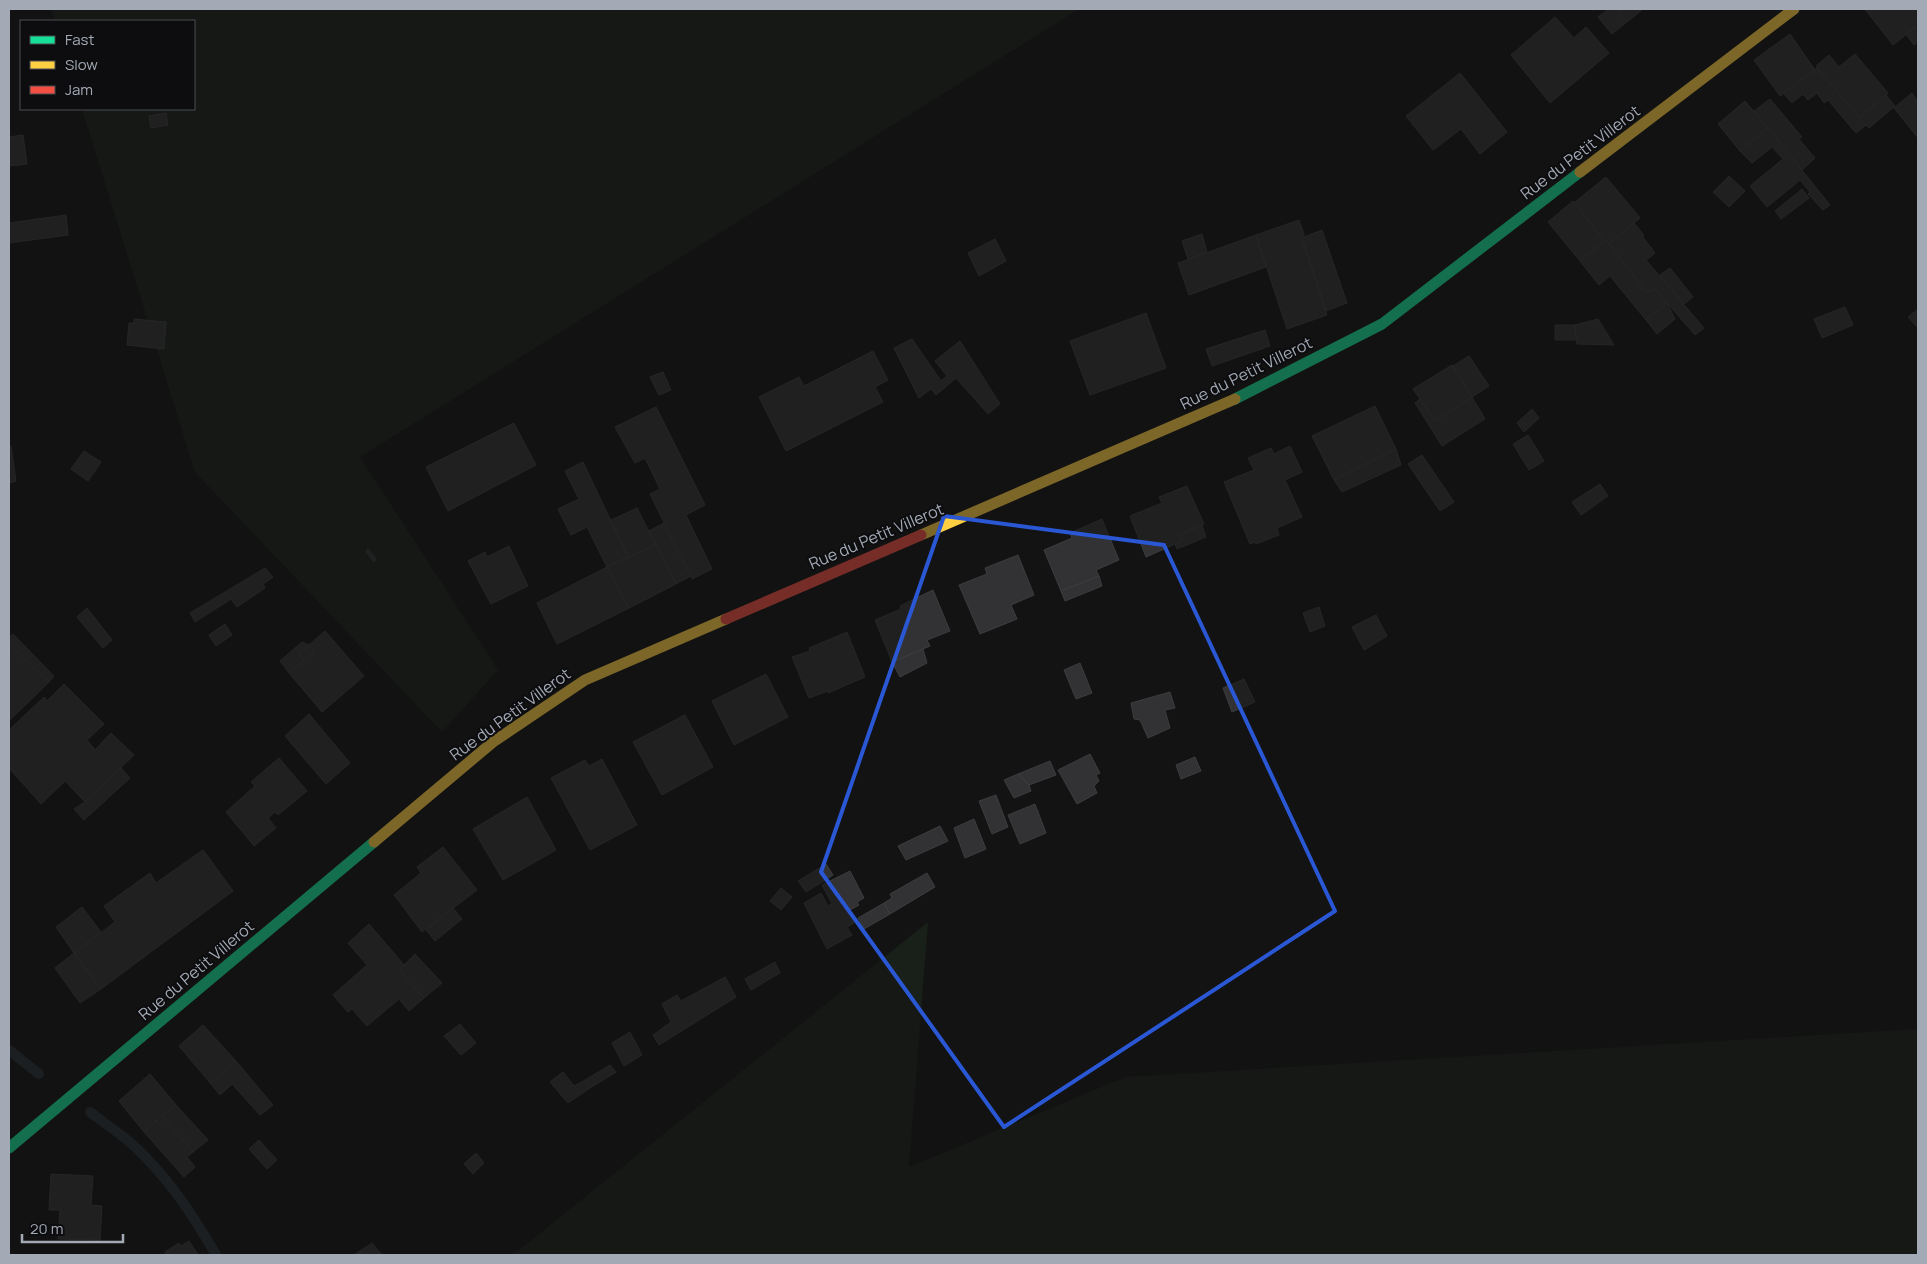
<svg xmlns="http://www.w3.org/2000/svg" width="1927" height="1264" font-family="Manrope,sans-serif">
	<rect width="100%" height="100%" fill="#131313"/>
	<g fill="#19201a">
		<polygon points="51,9 1079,9 360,457 498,670 442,732 195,472 82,109 194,109 194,21 55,21"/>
		<polygon points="928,922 909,1167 1126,1077 1918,1029 1918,1255 513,1255"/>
	</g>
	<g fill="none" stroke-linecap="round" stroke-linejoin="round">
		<g stroke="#263035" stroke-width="10">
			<polyline points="9,1050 39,1074"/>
			<path d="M90,1112C104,1123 120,1133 133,1145C168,1177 193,1215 216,1255"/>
		</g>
	</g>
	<g fill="#323234" stroke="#3b3d3f">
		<polygon points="1609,9 1617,9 1627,22 1612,34 1598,17"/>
		<polygon points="1617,9 1643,9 1627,22"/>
		<polygon points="1865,9 1918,9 1918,25 1893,45"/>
		<polygon points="1555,17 1574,38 1586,27 1609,53 1550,103 1511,55"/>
		<polygon points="1918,25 1918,42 1914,45 1906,34"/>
		<polygon points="1790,34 1815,70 1780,96 1754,60"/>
		<polygon points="1855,54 1888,93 1859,118 1816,66 1829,55 1839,67"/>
		<polygon points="1817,68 1866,125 1856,133 1828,100 1824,103 1817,93 1808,100 1803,94 1792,103 1783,93"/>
		<polygon points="1460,73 1507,132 1480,154 1461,129 1433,150 1406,116"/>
		<polygon points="1912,93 1918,102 1918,138 1894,108"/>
		<polygon points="1886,95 1895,106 1869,128 1859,118"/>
		<polygon points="1770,99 1802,137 1799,139 1815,158 1802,170 1754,111"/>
		<polygon points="1745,101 1768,128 1740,151 1718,124"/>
		<polygon points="166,113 168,125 151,128 149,116"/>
		<polygon points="1768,128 1830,205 1823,210 1808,194 1810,192 1800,180 1767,207 1750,186 1783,159 1772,147 1752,163 1740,151"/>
		<polygon points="23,135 27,164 9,166 9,137"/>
		<polygon points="1729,176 1745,191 1729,207 1713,192"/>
		<polygon points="1606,177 1640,218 1609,244 1606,240 1604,241 1575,202"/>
		<polygon points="1802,189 1809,198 1781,219 1775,211"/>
		<polygon points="1573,201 1604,241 1580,261 1548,222"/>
		<polygon points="66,215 68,235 9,243 9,223"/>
		<polygon points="1299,220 1304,234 1301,236 1327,315 1287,329 1256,235"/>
		<polygon points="1634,223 1644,235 1642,236 1655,253 1646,260 1704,328 1695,335 1655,289 1646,292 1609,244"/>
		<polygon points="1322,230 1347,303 1326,311 1301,236 1304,234 1304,237"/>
		<polygon points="1202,234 1207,252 1188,259 1182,241"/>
		<polygon points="1256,235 1266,267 1189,295 1178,263"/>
		<polygon points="995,239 1006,261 979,276 968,253"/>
		<polygon points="1606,240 1646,292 1655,289 1667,303 1646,320 1610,276 1599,285 1580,261"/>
		<polygon points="1670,268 1693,297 1684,304 1660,275"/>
		<polygon points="1667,303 1675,319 1657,334 1646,320"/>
		<polygon points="1845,307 1853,325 1822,338 1814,319"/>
		<polygon points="1918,309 1918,328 1908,317"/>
		<polygon points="1146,313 1166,368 1090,395 1070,341"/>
		<polygon points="134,319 166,322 164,349 127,345 129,323 134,323"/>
		<polygon points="1598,319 1614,345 1577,344 1575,325"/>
		<polygon points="1555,325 1575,325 1576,340 1555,340"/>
		<polygon points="1265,330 1270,346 1212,366 1206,349"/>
		<polygon points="912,339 941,381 947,376 935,361 960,341 1000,404 988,414 956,378 936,395 931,389 919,398 894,348"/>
		<polygon points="873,351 888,380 875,387 883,402 786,451 759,397 799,377 804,386"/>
		<polygon points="1469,356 1489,386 1472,397 1453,366"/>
		<polygon points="1452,365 1472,397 1435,421 1413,389"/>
		<polygon points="663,372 671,390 659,395 650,377"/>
		<polygon points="1472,397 1485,419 1442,446 1415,403 1420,399 1435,421"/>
		<polygon points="1375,406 1396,449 1334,480 1312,436"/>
		<polygon points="656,407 705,505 686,515 712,569 692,579 650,494 660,489 645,458 635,463 615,427"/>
		<polygon points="1532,409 1539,418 1524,432 1517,423"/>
		<polygon points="514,423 536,465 448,511 426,467"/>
		<polygon points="1528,435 1544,461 1529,470 1513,444"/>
		<polygon points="9,446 11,446 16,481 9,483"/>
		<polygon points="1290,446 1302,472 1285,480 1302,517 1277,528 1279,535 1256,544 1255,542 1250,544 1224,482 1254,470 1248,458 1271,448 1274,454"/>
		<polygon points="1396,449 1401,465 1342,492 1334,480"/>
		<polygon points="84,451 101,462 88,481 71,469"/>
		<polygon points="1422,455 1454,502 1440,511 1408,464"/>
		<polygon points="583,462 628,557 607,567 587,527 571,535 558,509 579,499 565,471"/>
		<polygon points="1600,484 1608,496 1581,515 1572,502"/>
		<polygon points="1187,486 1204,524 1179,535 1182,541 1146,557 1130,516 1162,503 1159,497"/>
		<polygon points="637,508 656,545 629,559 611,520"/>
		<polygon points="1102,519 1119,560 1096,570 1099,576 1061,591 1044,550 1072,538 1070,533"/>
		<polygon points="664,523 691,576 676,584 649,531"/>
		<polygon points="1202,525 1206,537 1177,549 1175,544 1182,541 1179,535"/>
		<polygon points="656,545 676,584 629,608 607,567"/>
		<polygon points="509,546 528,586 491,604 468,561 485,552 487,557"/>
		<polygon points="368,549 376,559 374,562 366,552"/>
		<polygon points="1018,555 1034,595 1011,605 1017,619 980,634 959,585 987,574 985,568"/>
		<polygon points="607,567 629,608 557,644 537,603"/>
		<polygon points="265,568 273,577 263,584 265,588 237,607 231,599 195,622 190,613"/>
		<polygon points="1099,576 1102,586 1065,601 1061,591"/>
		<polygon points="933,590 950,631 927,640 930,646 892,662 875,620 901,609 900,606"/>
		<polygon points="1319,607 1325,626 1310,632 1303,613"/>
		<polygon points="87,608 112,640 103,648 77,617"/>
		<polygon points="1376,615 1387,636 1364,650 1352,627"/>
		<polygon points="225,624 232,635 216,646 209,635"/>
		<polygon points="325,631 364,676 322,712 289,673 314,651 309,645"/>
		<polygon points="847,632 865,677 828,693 828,691 809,698 792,657 810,651 809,648"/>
		<polygon points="13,634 54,676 49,682 9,644 9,638"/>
		<polygon points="302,642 309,645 299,654 304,660 289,673 280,661"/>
		<polygon points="9,644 49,682 9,721"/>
		<polygon points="309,645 314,651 304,660 299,654"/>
		<polygon points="923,649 927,663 900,677 892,662"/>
		<polygon points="1080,663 1092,693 1076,699 1064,670"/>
		<polygon points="766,674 788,717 734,745 712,701"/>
		<polygon points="1244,679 1255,702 1232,712 1223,688"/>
		<polygon points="64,684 104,724 87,740 95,750 111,733 134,755 85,802 65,781 41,804 9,768 9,730 44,697 47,701"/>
		<polygon points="1170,692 1175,708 1165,710 1170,728 1148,738 1140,720 1134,719 1131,703"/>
		<polygon points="309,714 350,763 326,784 285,736"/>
		<polygon points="685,715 713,767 662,795 633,742"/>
		<polygon points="1090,754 1100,773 1096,775 1099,781 1094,786 1097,793 1077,804 1058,770"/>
		<polygon points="1195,757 1201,771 1181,779 1176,765"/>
		<polygon points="279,758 307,791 278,815 275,812 268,818 276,828 254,846 226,812 255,786 251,782"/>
		<polygon points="602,759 637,825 590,850 551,778 585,760 589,766"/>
		<polygon points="1050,761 1056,775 1029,785 1018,774"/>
		<polygon points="121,768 130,778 84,820 74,809 85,802"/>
		<polygon points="1018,774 1029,785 1031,791 1014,798 1004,780"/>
		<polygon points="996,795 1008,827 992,834 979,801"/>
		<polygon points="527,797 556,850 503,880 473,829"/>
		<polygon points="1035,804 1046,833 1020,844 1008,815"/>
		<polygon points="974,819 986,849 965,858 954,828"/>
		<polygon points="940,826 948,841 906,860 898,846"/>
		<polygon points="443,847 477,890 422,932 394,895 421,873 417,867"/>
		<polygon points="203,850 233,891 101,989 74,953 115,922 104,906 150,873 156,883"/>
		<polygon points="826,864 833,875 806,892 798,881"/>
		<polygon points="850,871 864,898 857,902 859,905 848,911 854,923 847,927 852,935 827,949 804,903 821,893 828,906 832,904 822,885"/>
		<polygon points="927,873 935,887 890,914 884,903 892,898 890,894"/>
		<polygon points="781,888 792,897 781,910 770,901"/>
		<polygon points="884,903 890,914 864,929 858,918"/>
		<polygon points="82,907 101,932 74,953 56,927"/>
		<polygon points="453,908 462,919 435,941 426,930"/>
		<polygon points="369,924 404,965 399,970 424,998 409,1011 399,999 367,1026 352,1009 348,1012 333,995 367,965 348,943"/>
		<polygon points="74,953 101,989 80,1003 55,968"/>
		<polygon points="415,954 442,983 424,998 399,970"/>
		<polygon points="775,962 780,973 751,990 745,979"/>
		<polygon points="725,977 736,997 659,1045 653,1035 671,1022 662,1004 677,995 681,1001"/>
		<polygon points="460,1024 476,1043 461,1055 444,1036"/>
		<polygon points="203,1025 235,1060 211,1084 179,1046"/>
		<polygon points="630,1032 642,1055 624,1066 612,1043"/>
		<polygon points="235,1060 273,1105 260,1115 232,1084 220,1095 211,1084"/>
		<polygon points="610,1065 616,1072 590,1088 585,1080"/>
		<polygon points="563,1072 574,1086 585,1080 590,1088 568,1103 550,1082"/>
		<polygon points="150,1074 176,1105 156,1122 156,1120 144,1132 119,1101"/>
		<polygon points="176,1105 208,1140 193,1152 162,1116"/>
		<polygon points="162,1116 193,1152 187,1157 195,1167 184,1177 144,1132 156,1120 156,1122"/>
		<polygon points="259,1140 277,1160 267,1169 249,1149"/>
		<polygon points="476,1153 484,1163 473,1174 464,1164"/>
		<polygon points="51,1174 93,1176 91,1205 102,1206 100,1240 58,1239 60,1210 49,1210"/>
		<polygon points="189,1241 198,1255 166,1255 165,1252 179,1243 181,1246"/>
		<polygon points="372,1243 382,1255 354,1255"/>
	</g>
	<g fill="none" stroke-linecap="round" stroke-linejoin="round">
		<g stroke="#16e098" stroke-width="11">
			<polyline points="1235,399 1382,324 1580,172"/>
			<polyline points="9,1148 374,842"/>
		</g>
		<g stroke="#ffcf43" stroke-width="11">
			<polyline points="1580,172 1794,9"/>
			<polyline points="921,535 1235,399"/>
			<polyline points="374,842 493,742 585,680 726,619"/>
		</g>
		<polyline stroke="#f24e42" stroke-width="11" points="726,619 921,535"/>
	</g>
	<path d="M0 0H1927V1264H0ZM944,516L1164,545L1335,911L1004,1127L821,872Z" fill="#131313" fill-opacity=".55" fill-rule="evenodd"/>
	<path fill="none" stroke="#2a57d4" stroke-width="4" stroke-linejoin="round" d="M944,516L1164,545L1335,911L1004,1127L821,872Z"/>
	<g text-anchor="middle" stroke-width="4" stroke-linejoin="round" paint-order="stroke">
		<g font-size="16" fill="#a3aab5" stroke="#0d0d0f">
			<text transform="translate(1580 152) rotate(-37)" y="6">Rue du Petit Villerot</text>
			<text transform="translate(1246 373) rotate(-26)" y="6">Rue du Petit Villerot</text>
			<text transform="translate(876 536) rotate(-23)" y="6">Rue du Petit Villerot</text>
			<text transform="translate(510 714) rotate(-36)" y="6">Rue du Petit Villerot</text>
			<text transform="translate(196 970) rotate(-40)" y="6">Rue du Petit Villerot</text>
		</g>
	</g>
	<rect width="1927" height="1264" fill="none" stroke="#a3aab5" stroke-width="20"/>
	<rect x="20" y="20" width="175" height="90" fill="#0d0d0f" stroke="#494c51"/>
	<rect x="30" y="36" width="25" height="8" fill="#16e098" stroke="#494c51"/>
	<text x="65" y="45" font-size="15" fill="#a3aab5">Fast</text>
	<rect x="30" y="61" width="25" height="8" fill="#ffcf43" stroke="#494c51"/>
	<text x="65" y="70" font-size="15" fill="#a3aab5">Slow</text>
	<rect x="30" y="86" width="25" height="8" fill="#f24e42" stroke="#494c51"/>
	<text x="65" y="95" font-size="15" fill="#a3aab5">Jam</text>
	<path d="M22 1234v8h101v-8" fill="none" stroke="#a3aab5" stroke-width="2.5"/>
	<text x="30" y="1234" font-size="15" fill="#a3aab5" stroke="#0d0d0f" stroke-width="4" paint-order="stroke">20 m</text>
</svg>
